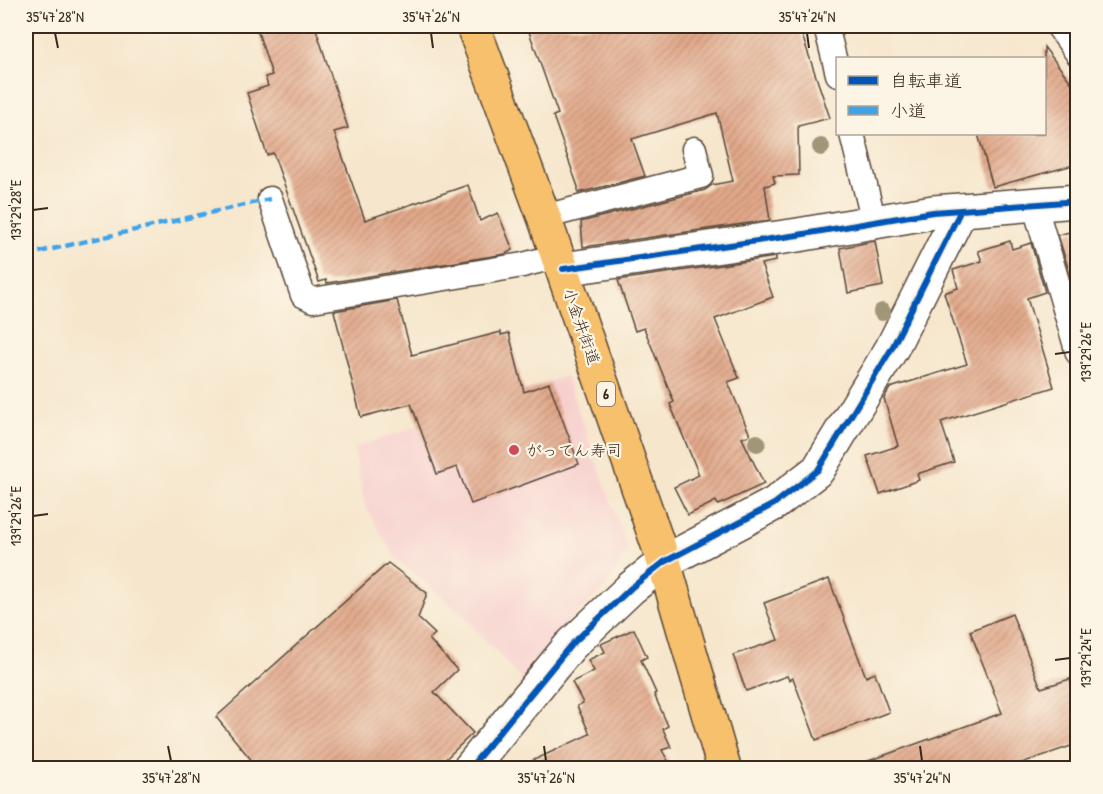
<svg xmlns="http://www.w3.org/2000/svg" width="1103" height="794" font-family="'Patrick Hand','Klee One',sans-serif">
	<defs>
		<pattern id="building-hatch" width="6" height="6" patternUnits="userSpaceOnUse" patternTransform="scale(1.5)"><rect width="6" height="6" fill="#e2a88a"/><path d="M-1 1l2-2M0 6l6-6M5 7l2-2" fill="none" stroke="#b88970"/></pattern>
	</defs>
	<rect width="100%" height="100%" fill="#fcf5e5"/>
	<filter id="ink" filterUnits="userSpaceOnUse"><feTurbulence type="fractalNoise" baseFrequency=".0167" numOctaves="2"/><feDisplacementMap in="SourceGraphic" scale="12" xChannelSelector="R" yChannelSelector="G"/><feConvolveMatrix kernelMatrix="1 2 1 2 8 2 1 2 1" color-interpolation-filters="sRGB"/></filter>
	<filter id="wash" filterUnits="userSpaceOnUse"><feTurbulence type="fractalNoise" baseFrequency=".008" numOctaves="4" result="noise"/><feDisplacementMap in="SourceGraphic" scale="24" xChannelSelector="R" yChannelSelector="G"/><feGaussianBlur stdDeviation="1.35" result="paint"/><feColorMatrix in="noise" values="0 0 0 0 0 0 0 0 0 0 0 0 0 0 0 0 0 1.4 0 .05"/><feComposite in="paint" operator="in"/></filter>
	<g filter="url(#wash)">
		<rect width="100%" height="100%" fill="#f6e6cc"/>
		<polygon fill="#f7d0ce" points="566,376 628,550 606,587 569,621 527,686 465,617 395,557 365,506 354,448"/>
		<g id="blocks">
			<g fill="url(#building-hatch)">
				<polygon points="256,26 315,26 348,128 334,132 365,220 468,185 480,221 498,213 513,250 505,254 327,283 326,280 319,282 273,153 267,155 247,93 268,86 265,77 272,75"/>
				<polygon points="527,26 799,26 830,118 798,126 799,175 773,176 775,183 765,186 770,220 583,247 581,222 705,190 712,185 733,181 717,113 632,139 645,176 578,193 578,187 553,116 558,114"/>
				<polygon points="1044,47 1077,90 1077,164 993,187 978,134 1044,134"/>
				<polygon points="1077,230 1077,283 1073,284 1058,235"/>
				<polygon points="875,241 883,286 848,293 840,248"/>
				<polygon points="1010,241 1012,249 1031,243 1045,292 1027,298 1054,387 941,422 954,462 917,474 919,480 880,494 867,456 898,446 884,398 890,388 967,364 944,293 958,288 953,270 982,261 978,251"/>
				<polygon points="776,257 776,261 761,264 773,297 715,319 739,378 728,382 750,435 742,438 764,484 718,505 716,501 688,515 674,487 699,475 670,404 674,402 644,328 635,331 618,280"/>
				<polygon points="397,300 412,355 501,332 501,335 509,333 524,392 549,383 579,464 471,504 457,467 437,474 411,404 361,417 334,311"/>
				<polygon points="388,563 427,593 418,618 435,634 429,639 457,670 434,692 473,733 436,768 258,768 216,717"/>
				<polygon points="829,579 866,677 875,673 889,712 816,740 793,678 789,680 787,676 746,691 733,655 778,640 764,603"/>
				<polygon points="1012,614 1041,688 1070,679 1077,704 1077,744 1007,768 860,768 860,764 1002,713 970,631"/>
				<polygon points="634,629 647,657 641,660 656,693 654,694 668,726 663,729 671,747 662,750 672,768 517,768 590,734 577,706 583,703 572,682 594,671 588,660 605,652 601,644"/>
			</g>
		</g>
	</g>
	<g filter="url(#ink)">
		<use href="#blocks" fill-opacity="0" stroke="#574638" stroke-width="1.5"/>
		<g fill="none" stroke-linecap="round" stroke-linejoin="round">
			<g stroke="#574638" stroke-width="27">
				<g id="lane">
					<polyline points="826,26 838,74"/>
					<polyline points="1058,26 1078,54"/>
					<polyline points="852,134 874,222"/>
					<polyline points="270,199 303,295 313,300 523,265 557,256"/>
					<polyline points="1034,203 1078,353"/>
					<polyline points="544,217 701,176 694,149"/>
				</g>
			</g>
			<g stroke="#574638" stroke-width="36">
				<g id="street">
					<polyline points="563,269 798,235 933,212 961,210"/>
					<polyline points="470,768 570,646 631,588 664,562 774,504 818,470 892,348 961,210 1078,201"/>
				</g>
			</g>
			<g stroke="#574638" stroke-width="36">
				<polyline id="primary" points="473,26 544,217 664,562 724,768"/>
			</g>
			<use href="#lane" stroke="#fff" stroke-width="24"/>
			<use href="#street" stroke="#fff" stroke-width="33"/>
			<use href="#primary" stroke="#f7c06c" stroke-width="33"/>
			<polyline stroke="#3fa3ea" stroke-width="4.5" stroke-dasharray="9 4.5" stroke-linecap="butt" points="26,255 270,199"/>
			<g stroke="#fcf5e5" stroke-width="10">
				<g id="cycleway">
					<polyline points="563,269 798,235 933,212 961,210"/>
					<polyline points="470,768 570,646 631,588 664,562 774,504 818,470 892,348 961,210 1078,201"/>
				</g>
			</g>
			<use href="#cycleway" stroke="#0057b8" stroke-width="6"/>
		</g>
		<g fill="#a19678">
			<circle cx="821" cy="147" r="9"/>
			<circle cx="882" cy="312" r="9"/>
			<circle cx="757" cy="443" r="9"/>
		</g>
	</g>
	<path fill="none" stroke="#3b2a1e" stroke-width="2" d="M55,33L58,48M431,33L433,48M807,33L809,48M33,210L48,208M1055,354L1070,352M33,516L48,514M1055,660L1070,658M168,746L171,761M544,746L546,761M920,746L922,761"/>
	<circle fill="#d1495b" stroke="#fcf5e5" stroke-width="2" cx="514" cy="450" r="6"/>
	<g text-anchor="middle" stroke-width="4.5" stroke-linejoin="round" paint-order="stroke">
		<rect fill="#fcf5e5" stroke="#75675a" stroke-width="1.5" x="597" y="382" width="18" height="24" rx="4.5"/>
		<g font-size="15" font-weight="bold" fill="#3b2a1e">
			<text x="606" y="399">6</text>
		</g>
		<g font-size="16" fill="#3b2a1e" stroke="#fcf5e5">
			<text transform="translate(582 326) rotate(71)" y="6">小金井街道</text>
		</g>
		<g font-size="16" fill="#3b2a1e" stroke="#fcf5e5" text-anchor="start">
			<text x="526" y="456">がってん寿司</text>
		</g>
	</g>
	<rect width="1103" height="794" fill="none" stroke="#fcf5e5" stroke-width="66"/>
	<rect x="836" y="57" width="210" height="78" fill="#fcf5e5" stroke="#afa495" stroke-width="1.5"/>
	<rect x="848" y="76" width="30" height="9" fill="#0057b8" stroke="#afa495" stroke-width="1.5"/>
	<text x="890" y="87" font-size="18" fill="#3b2a1e">自転車道</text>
	<rect x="848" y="106" width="30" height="9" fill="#3fa3ea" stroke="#afa495" stroke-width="1.5"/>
	<text x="890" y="117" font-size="18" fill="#3b2a1e">小道</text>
	<rect x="33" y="33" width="1037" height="728" fill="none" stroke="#3b2a1e" stroke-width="2"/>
	<g font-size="15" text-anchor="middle" fill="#3b2a1e">
		<text x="55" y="22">35°47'28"N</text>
		<text x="431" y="22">35°47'26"N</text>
		<text x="807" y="22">35°47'24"N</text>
		<text transform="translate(16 210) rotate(-90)" y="5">139°29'28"E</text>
		<text transform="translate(1086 352) rotate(-90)" y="5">139°29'26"E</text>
		<text transform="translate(16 516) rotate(-90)" y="5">139°29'26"E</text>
		<text transform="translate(1086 658) rotate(-90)" y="5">139°29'24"E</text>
		<text x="171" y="783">35°47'28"N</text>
		<text x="546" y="783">35°47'26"N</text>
		<text x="922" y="783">35°47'24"N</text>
	</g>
</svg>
